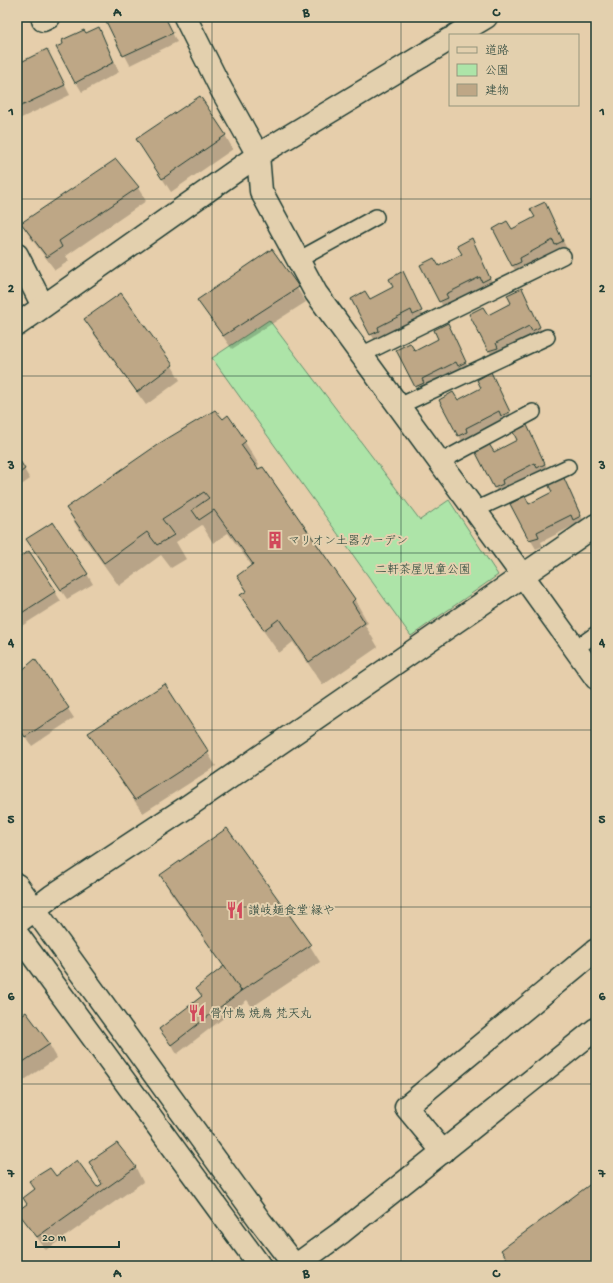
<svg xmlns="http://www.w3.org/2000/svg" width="613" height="1283" font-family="'Gochi Hand','Klee One',sans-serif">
	<rect width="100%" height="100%" fill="#e6ceab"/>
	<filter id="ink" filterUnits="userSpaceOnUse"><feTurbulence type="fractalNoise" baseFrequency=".025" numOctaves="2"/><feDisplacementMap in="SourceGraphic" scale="8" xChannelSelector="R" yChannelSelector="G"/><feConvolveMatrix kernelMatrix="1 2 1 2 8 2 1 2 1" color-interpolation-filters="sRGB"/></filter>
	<g filter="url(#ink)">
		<polygon fill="#ade4a8" stroke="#66906e" points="269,320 420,520 449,500 498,575 411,636 212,358"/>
		<g fill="#0003">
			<polygon points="105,17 164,17 177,42 130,65"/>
			<polygon points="98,28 119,72 82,92 76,82 85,34"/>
			<polygon points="52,60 70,95 17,120 17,66"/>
			<polygon points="225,135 233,149 171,192 137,139"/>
			<polygon points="138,188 146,201 66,256 69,261 55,270 30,237 22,224"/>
			<polygon points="545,203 568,251 562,254 559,250 524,267 518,275 512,265"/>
			<polygon points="472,239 495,288 445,311 440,301 438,267 463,255"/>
			<polygon points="272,250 306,302 232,349 207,314 199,300"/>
			<polygon points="403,273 426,321 377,344 371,334 370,300 394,288"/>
			<polygon points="121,294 172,366 180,380 146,405 93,333 85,319"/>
			<polygon points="527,298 544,337 494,360 489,351"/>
			<polygon points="448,325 471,372 421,396 416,386 415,352 439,339"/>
			<polygon points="491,374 514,422 464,445 440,400 458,401 482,389"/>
			<polygon points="228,417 245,442 259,465 256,468 258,471 262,468 355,600 368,623 365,625 378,647 323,685 293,642 279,653 255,619 241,596 247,592 238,576 252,566 228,533 213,543 202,525 176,542 186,559 171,568 161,555 119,586 80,532 67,509"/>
			<polygon points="527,426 550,474 500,497 476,452 494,453 518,441"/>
			<polygon points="17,458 30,479 17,488"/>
			<polygon points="568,487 586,526 579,529 577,524 541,542 543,546 536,549 530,539 529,506"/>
			<polygon points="27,540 87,574 93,584 67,599"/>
			<polygon points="29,552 61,601 17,629 17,560"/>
			<polygon points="35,660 74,718 32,746 17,725 17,669 20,673"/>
			<polygon points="165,685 216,766 143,813 97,747 89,733"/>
			<polygon points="227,829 310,946 320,962 252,1007 247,1000 177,1054 161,1030 203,997 224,967 171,893 161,876"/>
			<polygon points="17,1019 49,1044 57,1058 17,1085"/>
			<polygon points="117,1145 136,1168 143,1182 46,1250 22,1217 17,1220 17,1201 22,1209 28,1205 35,1190 30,1182 56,1177 97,1189 103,1184"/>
		</g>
		<g fill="#bea786" stroke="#1f3d34">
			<polygon points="104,17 165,17 173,33 123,56"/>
			<polygon points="99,27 114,62 75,83 56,47 63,44 62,40 84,30 86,33"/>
			<polygon points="47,49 65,85 17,108 17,64"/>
			<polygon points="200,96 226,135 162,179 136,139"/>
			<polygon points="116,159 139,187 59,241 62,247 47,257 21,223"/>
			<polygon points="545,202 563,241 555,245 553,240 520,258 521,262 512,266 493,229 507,221 512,229 535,217 530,209"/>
			<polygon points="472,238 490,278 482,282 480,277 446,294 448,298 439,302 420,265 434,258 439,266 462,254 457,246"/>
			<polygon points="272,249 299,287 223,336 197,300"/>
			<polygon points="403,271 422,311 413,315 411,310 378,327 379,331 370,335 351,299 365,291 370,299 393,287 389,279"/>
			<polygon points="522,288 540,327 532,331 529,326 496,343 498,348 488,351 469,314 483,307 488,315 511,303 507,295"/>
			<polygon points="121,293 173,365 137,392 84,319"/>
			<polygon points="448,323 466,362 458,366 456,362 422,379 424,383 415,387 396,350 410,343 415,351 438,339 434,330"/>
			<polygon points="491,372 510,412 501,416 499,411 466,428 467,432 458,436 439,400 453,392 458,400 481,388 477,380"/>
			<polygon points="215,410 223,419 228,415 246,441 241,445 258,469 263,467 355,599 352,602 365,623 309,662 279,619 264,630 240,595 247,591 237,576 253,564 214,510 199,520 192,510 209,498 204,492 162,519 174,535 157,545 147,532 104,563 66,508 160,443"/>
			<polygon points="527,425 545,464 537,468 535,463 502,480 503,484 494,488 475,451 489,444 494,452 517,440 513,432"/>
			<polygon points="17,456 25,469 17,475"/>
			<polygon points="563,476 581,516 573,520 571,515 537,532 539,537 529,540 510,504 525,496 529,504 552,492 548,484"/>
			<polygon points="53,522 88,574 61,590 26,539"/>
			<polygon points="29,551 56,591 17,616 17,559"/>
			<polygon points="35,659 69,708 25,737 17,725 17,667 20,672"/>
			<polygon points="165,684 209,752 135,800 88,733"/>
			<polygon points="227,828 311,945 241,991 160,875"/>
			<polygon points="224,966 241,991 171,1045 159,1029 202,996 196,988"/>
			<polygon points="26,1012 50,1044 17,1066 17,1018"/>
			<polygon points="117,1143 136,1167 37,1237 17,1211 27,1204 23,1198 35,1189 29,1181 50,1168 56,1176 77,1160 97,1187 102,1184 89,1162"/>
			<polygon points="596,1180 596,1266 512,1266 501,1250"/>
		</g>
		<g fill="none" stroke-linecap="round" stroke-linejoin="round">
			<g stroke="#1f3d34" stroke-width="18">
				<g id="lane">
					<polyline points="298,260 376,217"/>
					<polyline points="361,355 563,256"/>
					<polyline points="399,406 547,337"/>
					<polyline points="440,462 533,412"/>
					<polyline points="475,510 568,467"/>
					<polyline points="575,649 596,634"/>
				</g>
			</g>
			<g stroke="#1f3d34" stroke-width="25">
				<g id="street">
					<polyline points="185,17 221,89 258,155 261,191 316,293 523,576 596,678"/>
					<polyline points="43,20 49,17"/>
					<polyline points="456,35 486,17"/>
					<polyline points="422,56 450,39"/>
					<polyline points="17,255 43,306"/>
					<polyline points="17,923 52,896 184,809 596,525"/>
					<polyline points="443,1152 406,1107 596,950"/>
					<polyline points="295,1266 342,1232 596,1029"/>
				</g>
			</g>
			<g stroke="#1f3d34" stroke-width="25">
				<g id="secondary">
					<polyline points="17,325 258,155 422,56"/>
					<polyline points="17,885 261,1222 295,1266"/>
					<polyline points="17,934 260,1266"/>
				</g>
			</g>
			<use href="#lane" stroke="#e3d0ae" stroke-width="15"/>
			<use href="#street" stroke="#e3d0ae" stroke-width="22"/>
			<use href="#secondary" stroke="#e3d0ae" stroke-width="22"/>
		</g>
	</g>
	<path fill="none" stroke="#1f3d34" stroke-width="1" stroke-opacity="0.55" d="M212,17V1266M401,17V1266M17,199H596M17,376H596M17,553H596M17,730H596M17,907H596M17,1084H596"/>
	<defs>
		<g id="building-bare" transform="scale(1.38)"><path d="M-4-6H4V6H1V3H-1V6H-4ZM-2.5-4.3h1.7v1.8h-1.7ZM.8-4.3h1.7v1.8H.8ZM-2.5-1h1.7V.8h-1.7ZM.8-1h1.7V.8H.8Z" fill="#d1495b" stroke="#e3d0ae" stroke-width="2.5" paint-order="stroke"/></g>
		<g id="restaurant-bare" transform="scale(1.38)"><path d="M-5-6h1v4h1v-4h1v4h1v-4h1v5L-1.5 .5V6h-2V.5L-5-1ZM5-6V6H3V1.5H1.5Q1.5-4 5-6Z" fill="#d1495b" stroke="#e3d0ae" stroke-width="2.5" paint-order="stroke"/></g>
	</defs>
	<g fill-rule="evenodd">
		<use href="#building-bare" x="275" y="540"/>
		<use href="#restaurant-bare" x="235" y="910"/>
		<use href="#restaurant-bare" x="197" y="1013"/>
	</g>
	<g text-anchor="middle" stroke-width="4" stroke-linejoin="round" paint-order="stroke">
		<g font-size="12" fill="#1f3d34" stroke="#e3d0ae" text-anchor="start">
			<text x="288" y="544">マリオン土器ガーデン</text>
			<text x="248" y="914">讃岐麺食堂 縁や</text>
			<text x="210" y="1017">骨付鳥 焼鳥 梵天丸</text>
		</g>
		<g font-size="12" fill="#26453a" stroke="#e3d0ae">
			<text x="423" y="573">二軒茶屋児童公園</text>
		</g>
	</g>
	<rect width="613" height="1283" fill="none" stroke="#e3d0ae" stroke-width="44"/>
	<rect x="449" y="34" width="130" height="72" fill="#e3d0ae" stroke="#95957d"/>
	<rect x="457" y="47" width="20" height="6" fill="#e3d0ae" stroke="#95957d"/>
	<text x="485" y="54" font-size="12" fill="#1f3d34">道路</text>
	<rect x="457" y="64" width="20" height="12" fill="#ade4a8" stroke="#95957d"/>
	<text x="485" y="74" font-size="12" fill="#1f3d34">公園</text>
	<rect x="457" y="84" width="20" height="12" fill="#bea786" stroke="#95957d"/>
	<text x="485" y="94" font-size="12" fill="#1f3d34">建物</text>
	<path d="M36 1241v6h83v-6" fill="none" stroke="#1f3d34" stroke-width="2"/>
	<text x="42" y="1241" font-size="12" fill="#1f3d34" stroke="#e3d0ae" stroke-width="3" paint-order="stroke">20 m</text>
	<rect x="22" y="22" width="569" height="1239" fill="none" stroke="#1f3d34" stroke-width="1.5"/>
	<g font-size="13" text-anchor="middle" font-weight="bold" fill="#1f3d34">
		<text x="117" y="16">A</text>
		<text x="306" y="16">B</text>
		<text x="496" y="16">C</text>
		<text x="11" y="115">1</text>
		<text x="602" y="115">1</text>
		<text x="11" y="292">2</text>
		<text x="602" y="292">2</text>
		<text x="11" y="469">3</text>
		<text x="602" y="469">3</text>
		<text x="11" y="646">4</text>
		<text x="602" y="646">4</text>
		<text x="11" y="823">5</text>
		<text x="602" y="823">5</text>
		<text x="11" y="1000">6</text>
		<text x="602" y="1000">6</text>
		<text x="11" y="1177">7</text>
		<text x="602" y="1177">7</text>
		<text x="117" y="1277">A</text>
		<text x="306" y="1277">B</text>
		<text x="496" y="1277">C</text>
	</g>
</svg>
